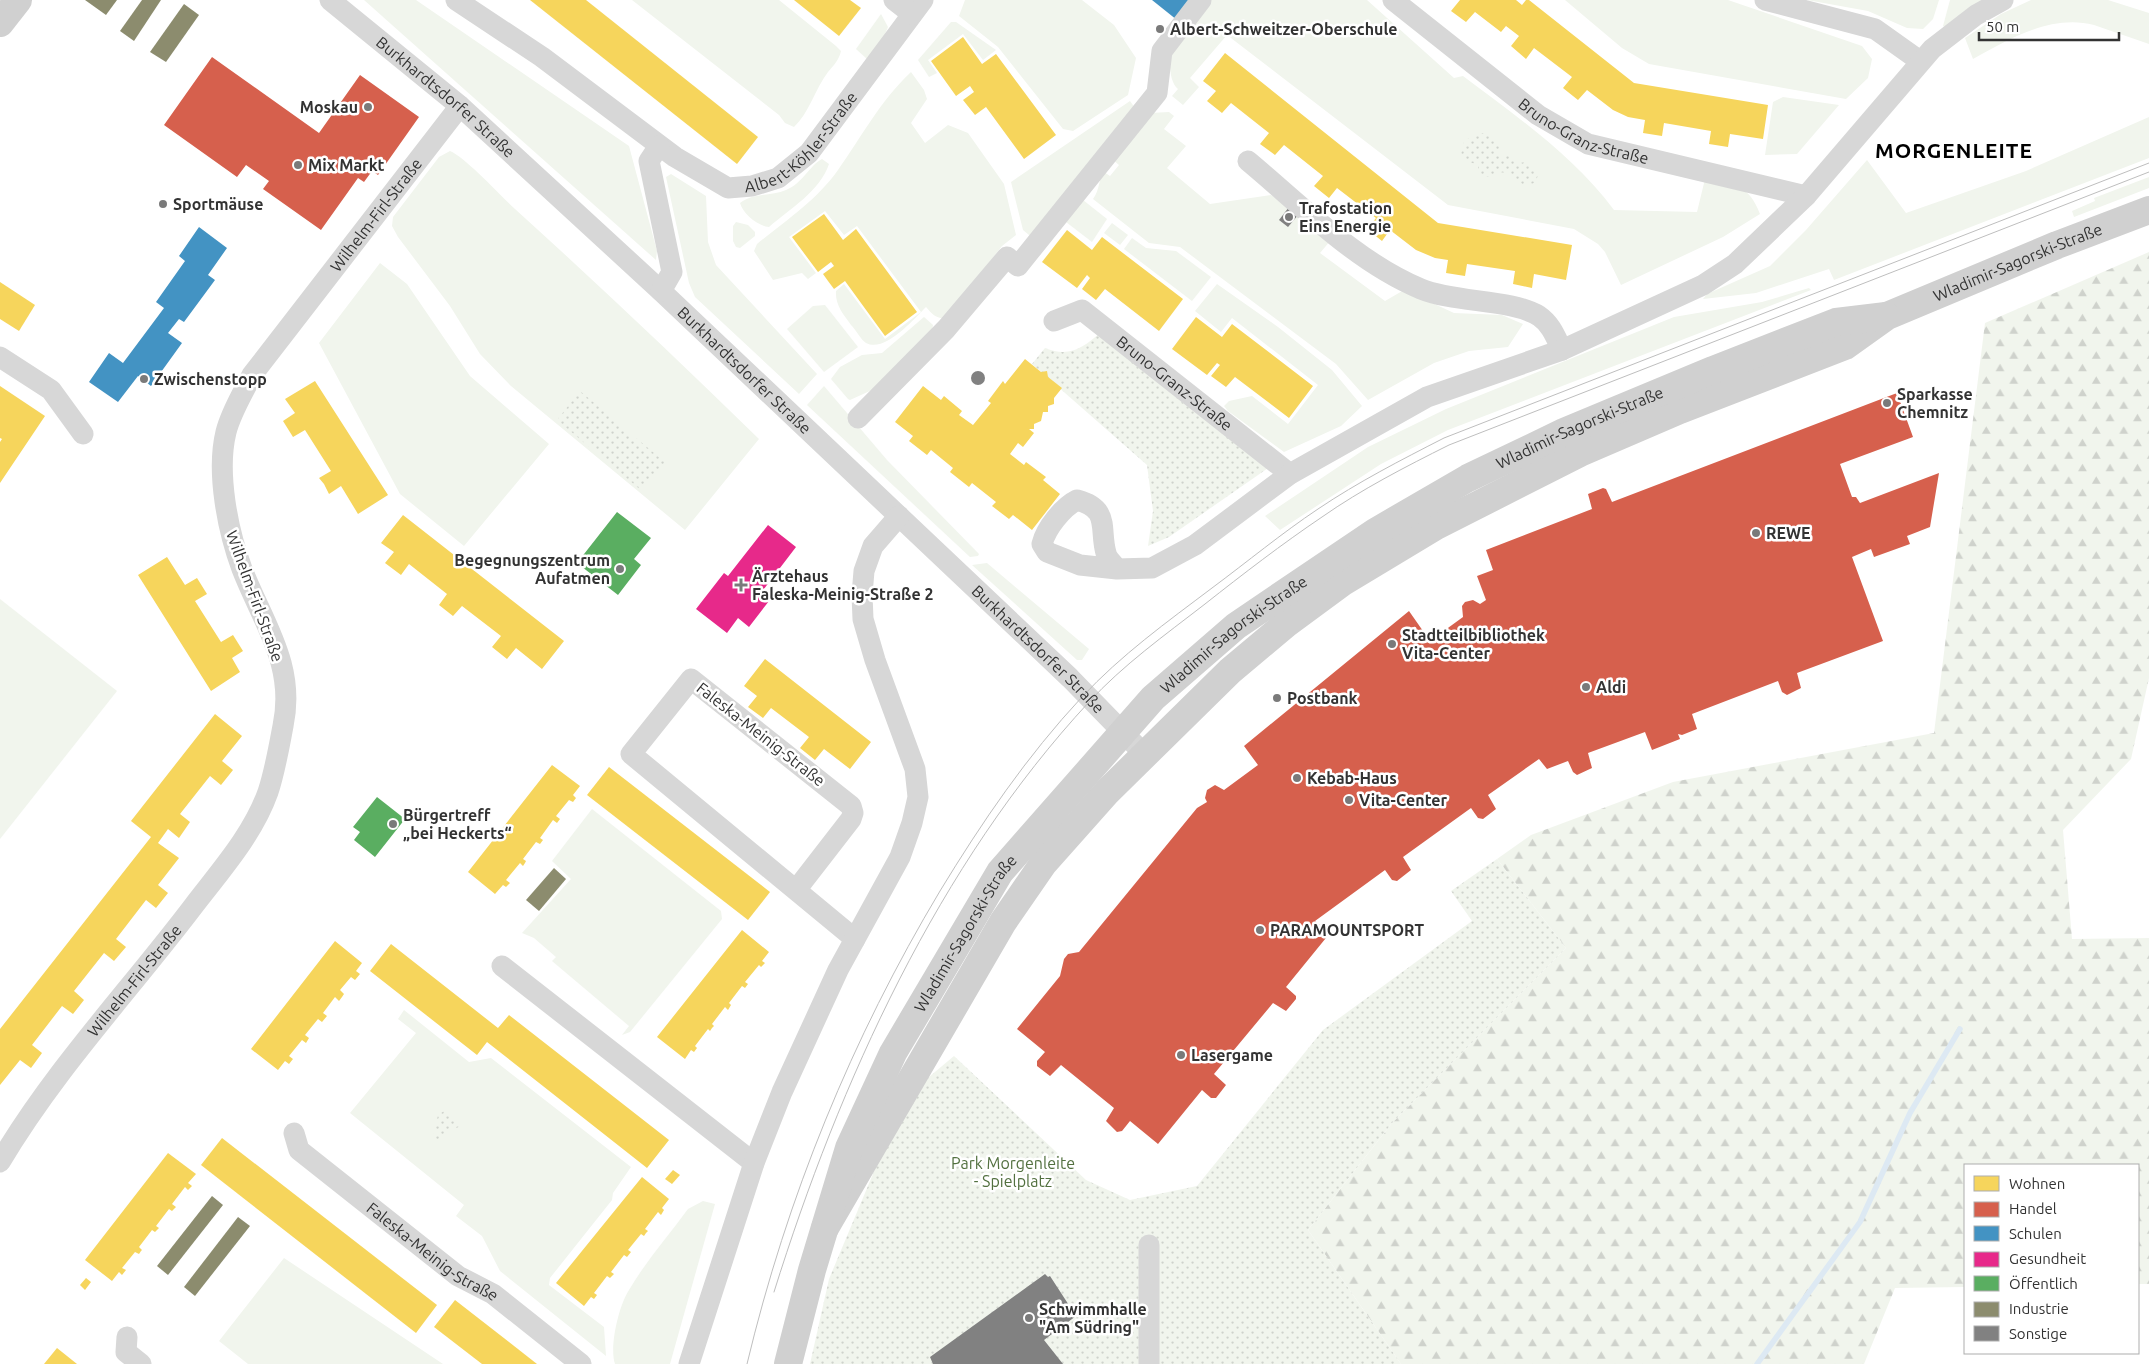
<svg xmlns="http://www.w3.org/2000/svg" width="2149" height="1364" font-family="Ubuntu,sans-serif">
	<defs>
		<pattern id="forest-firs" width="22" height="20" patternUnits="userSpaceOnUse" patternTransform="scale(1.25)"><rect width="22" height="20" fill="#f1f5ed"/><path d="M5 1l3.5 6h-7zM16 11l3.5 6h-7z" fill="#cfd2cc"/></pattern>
		<pattern id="park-dots" width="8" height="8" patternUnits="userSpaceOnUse" patternTransform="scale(1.25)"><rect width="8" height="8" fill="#f1f5ed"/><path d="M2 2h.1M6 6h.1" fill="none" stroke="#cfd2cc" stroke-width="1.8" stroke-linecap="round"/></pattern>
	</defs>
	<rect width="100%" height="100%" fill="#fff"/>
	<g fill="#f1f5ed">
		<polygon points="364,0 416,0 629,146 657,251 656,260"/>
		<path d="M632,0H779L836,46L841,51C839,60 834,65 828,72C815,89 809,113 794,127L785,123L779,115Z"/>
		<polygon points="965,0 1082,0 1114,25 1136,58 1128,95 1073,131 1063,129 998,47 959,16"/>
		<path d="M1206,0H1367L1454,78L1463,76C1516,116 1574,156 1614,210L1697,212L1705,179C1734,185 1749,184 1760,214L1723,237L1621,285L1605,252L1598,244L1574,229L1448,205L1227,35L1190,78L1199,87L1183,105L1172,96L1178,89C1167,80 1169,52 1174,40C1179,28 1197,11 1206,0Z"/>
		<polygon points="1565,0 1728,0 1862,46 1872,59 1868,78 1846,99 1649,64 1622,48"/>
		<polygon points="1807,0 1939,0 1933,19 1923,29 1907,28 1868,11"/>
		<polygon points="1950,0 1983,0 1945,27 1943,26"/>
		<path d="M2031,0H2108L2149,13V44C2131,38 2112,31 2094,25C2051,14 2009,39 1973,59L1965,38L2001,14Z"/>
		<polygon points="881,14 888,27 883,39 867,59 856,49"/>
		<polygon points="951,22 956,22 996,50 983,60 963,34 928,60 937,73 929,77 918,60"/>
		<path d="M911,72L924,90L927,99L911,123L925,143L948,125L968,133L1004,184L1016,235L1002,246L946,318C936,319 932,314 926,307C913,320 885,353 866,343C861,340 856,330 851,325C843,314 835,305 836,291L844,284L885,339L921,312L857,226L844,235L825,211L789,237L816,273L808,279L802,273L773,280L754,251L757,244C785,221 817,200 838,170C862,136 880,101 911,72Z"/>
		<polygon points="1783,97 1839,105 1797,154 1765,155 1773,102"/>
		<polygon points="1130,101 1135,108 1035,240 1023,230 1011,182"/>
		<path d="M1169,112L1174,116L1164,129L1186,146L1167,168L1210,204L1271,195L1289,207L1331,240L1320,253L1385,301L1404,290L1454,313L1502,315L1523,324L1508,347L1469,351L1434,363L1368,400L1336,364L1180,247L1149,243L1093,199C1100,190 1098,180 1104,172L1110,176L1119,165L1113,160L1150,113Z"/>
		<polygon points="2149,117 2149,158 1834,280 1829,269 1756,293 1703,299 1707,294 1770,266 1806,230 1867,160 1906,213 2026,171"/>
		<path d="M450,151C465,157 500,195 515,209C598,284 679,361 759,439L685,530L511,386L480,354L450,306L398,237L392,226L393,217L439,157Z"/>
		<path d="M822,159L829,164C820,191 790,209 769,227C758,226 743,214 740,203C752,193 772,196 786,190C803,183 809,166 822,159Z"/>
		<polygon points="671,174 706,196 708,242 716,265 817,374 799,394 695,297 689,283 666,177"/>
		<polygon points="2149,177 2149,188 2074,217 2072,211 2095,201 2094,198"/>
		<polygon points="1083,200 1107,219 1092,242 1066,222"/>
		<polygon points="736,222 748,225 755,232 755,236 740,248 736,247 733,241 733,226"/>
		<polygon points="1112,223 1128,235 1120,245 1104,233"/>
		<polygon points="1132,238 1146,248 1176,251 1211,277 1192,301 1124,249"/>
		<polygon points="380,263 407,284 470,376 549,444 464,546 400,494 319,343"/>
		<polygon points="1217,284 1278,327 1332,370 1362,406 1341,426 1284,452 1228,411 1224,406 1229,401 1252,396 1288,424 1318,385 1232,318 1221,332 1195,311"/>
		<polygon points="1809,288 1811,290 1448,430 1381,464 1280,530 1265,516 1368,447 1446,409 1674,317 1762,302"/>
		<polygon points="825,305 858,347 824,372 787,329 813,306"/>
		<polygon points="924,317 933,325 931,337 872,390 850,400 848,399 831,379 840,367 862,355 882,353"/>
		<polygon points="824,386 887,460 979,554 978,556 970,557 807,405"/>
		<polygon points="987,563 1089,649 1082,660 1077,660 972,565"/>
		<polygon points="0,599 117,691 0,839"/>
		<polygon points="592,809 721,911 722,919 630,1032 622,1035 629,1026 552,961 556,957 534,938 522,933 571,879 552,861"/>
		<polygon points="404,1010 469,1062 491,1058 631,1167 613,1193 612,1200 550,1278 549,1285 604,1327 606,1356 500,1271 482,1236 456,1216 464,1205 350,1113 416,1033 398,1019"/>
		<path d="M703,1201L715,1204L670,1364H615C609,1347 619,1305 629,1290C646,1261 669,1235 688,1209Z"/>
		<polygon points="284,1258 443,1364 248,1364 219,1341"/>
	</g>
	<polygon fill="url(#forest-firs)" points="2149,252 2149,678 2131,759 2063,830 2072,939 2149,938 2149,1284 2138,1284 2138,1165 1965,1165 1965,1287 1895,1288 1864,1364 1401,1364 1308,1230 1392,1123 1566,948 1497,859 1531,835 1673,782 1934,733 1985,323"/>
	<g fill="url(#park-dots)">
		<path d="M1475,133C1490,132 1501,138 1499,154H1506L1519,163L1526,162L1534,165L1538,176L1534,183L1526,186L1512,178L1509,173L1496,172L1490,177L1482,176L1478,171V165L1464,160L1461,154L1464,142Z"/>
		<path d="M1101,332L1271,466L1169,537L1148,546L1153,511L1147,465L1032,364L1045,348C1069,358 1083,348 1101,332Z"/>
		<polygon points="580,391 666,463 642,491 557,420"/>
		<polygon points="1497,859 1566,948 1392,1123 1308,1230 1401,1364 810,1364 829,1279 878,1162 923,1082 954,1056 1086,1180 1130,1200 1197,1186 1323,1030 1472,921 1451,891"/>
		<polygon points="444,1111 462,1125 442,1136 439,1142 433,1137 438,1115"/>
	</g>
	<g fill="#f6d55c">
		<polygon points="530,0 586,0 758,137 737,164"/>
		<polygon points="794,0 850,0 861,8 839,36"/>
		<polygon points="1460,0 1516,0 1522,5 1526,0 1529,0 1634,83 1768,105 1763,139 1730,134 1728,147 1709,144 1711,131 1664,123 1662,136 1643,133 1645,120 1628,117 1613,110 1587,90 1578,100 1563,88 1572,77 1534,48 1526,59 1511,46 1519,36 1506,26 1501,32 1475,12 1466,22 1451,11"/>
		<polygon points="963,37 982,64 996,54 1056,135 1024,159 986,107 975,115 963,100 974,92 970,86 956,96 931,61"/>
		<polygon points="1225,53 1438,223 1572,245 1566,280 1534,274 1532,288 1513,284 1515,271 1467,264 1465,276 1446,273 1448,260 1435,258 1416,250 1390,230 1382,241 1367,229 1376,218 1337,188 1329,198 1314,186 1323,176 1284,145 1275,155 1260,144 1269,133 1231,103 1222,113 1207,101 1216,91 1203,81"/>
		<polygon points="824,214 843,240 856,229 917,312 885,336 845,281 834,289 828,281 823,274 834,266 831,262 818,272 792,237"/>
		<polygon points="1067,230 1092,250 1102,237 1183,299 1159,331 1105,289 1096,300 1082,289 1090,278 1087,275 1077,288 1042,262"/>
		<polygon points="0,282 35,305 19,331 0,319"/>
		<polygon points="1196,317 1222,337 1232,324 1313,386 1289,418 1235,377 1226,387 1211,376 1220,365 1217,363 1207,375 1172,349"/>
		<polygon points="1025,359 1041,372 1047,371 1048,377 1062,388 1054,398 1054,404 1048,406 1048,412 1043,412 1041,421 1034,424 1034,429 1029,429 1034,433 1023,447 1018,443 1010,454 1024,465 1026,462 1046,477 1043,480 1060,494 1032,530 1013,515 1009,519 992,506 996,502 972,483 969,487 950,472 953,468 931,450 927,455 909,441 913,436 895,422 923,386 941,400 944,396 962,411 959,415 973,425 991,403 988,401 1003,381 1005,384"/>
		<polygon points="315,381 388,495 358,514 341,486 329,494 324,484 319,478 331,471 305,430 293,437 283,421 295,413 285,399"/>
		<polygon points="0,386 45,416 0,483 0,442 2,439 0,438"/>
		<polygon points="403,515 564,641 542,669 516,648 507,659 492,647 501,636 462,606 453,616 439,605 447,594 409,564 401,575 385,563 394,552 381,543"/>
		<polygon points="167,557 185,585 197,578 207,594 195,601 221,642 233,635 243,651 232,658 240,672 211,691 138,575"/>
		<polygon points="765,659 871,742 850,769 824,749 815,760 800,748 809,737 771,708 763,718 748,707 757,696 744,686"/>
		<polygon points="215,714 242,736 222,761 233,770 221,785 210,776 180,814 190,822 179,838 168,829 158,843 179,858 158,885 168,893 156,908 146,900 116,939 126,947 114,961 104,953 74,991 84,1000 73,1014 62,1006 32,1045 42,1053 31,1068 20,1060 0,1085 0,1029 151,837 131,821"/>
		<polygon points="552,765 580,786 573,795 576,798 573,802 569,800 556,816 560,819 557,823 553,820 540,838 543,840 540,844 536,842 523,859 526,861 525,863 523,866 520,863 506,880 510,883 506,887 503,885 495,894 468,872"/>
		<polygon points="609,767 770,892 748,920 587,795"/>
		<polygon points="742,930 769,952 762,961 765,963 761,967 759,965 745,982 748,984 745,988 742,986 729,1003 731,1005 728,1010 725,1007 712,1024 714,1026 712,1028 710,1031 708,1029 695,1046 697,1048 694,1052 691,1050 685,1059 657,1037"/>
		<polygon points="335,941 362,963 356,971 360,974 355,980 351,977 340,990 344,994 342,997 339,1001 335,997 323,1013 327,1016 322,1022 318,1019 305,1035 309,1038 306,1043 302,1040 289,1056 293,1059 289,1064 285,1061 278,1070 251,1049"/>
		<polygon points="391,944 498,1028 509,1015 669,1140 647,1168 487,1042 477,1055 370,971"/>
		<polygon points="222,1138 437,1305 416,1333 201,1165"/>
		<polygon points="168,1153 196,1174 188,1183 192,1186 188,1190 185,1187 172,1204 176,1207 172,1211 169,1209 156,1226 159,1228 155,1232 152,1230 139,1247 142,1250 141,1251 139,1254 135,1252 122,1268 126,1270 122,1275 119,1272 112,1281 85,1260"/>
		<polygon points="673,1170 680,1175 672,1184 665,1179"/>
		<polygon points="642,1177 669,1199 662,1208 664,1210 661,1215 658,1212 645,1229 648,1231 646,1233 644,1236 641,1234 628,1250 631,1252 627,1257 624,1255 611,1272 614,1274 610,1278 607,1276 594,1293 597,1295 594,1299 591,1297 584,1306 556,1283"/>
		<polygon points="86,1278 91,1282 85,1290 80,1285"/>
		<polygon points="455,1300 509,1342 537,1364 482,1364 434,1327"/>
		<polygon points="57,1348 77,1364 44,1364"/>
	</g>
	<g fill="#d6604d">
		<polygon points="212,57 319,133 360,75 419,117 378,175 372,171 364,182 358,178 321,230 263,189 269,181 246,165 237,177 164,125"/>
		<polygon points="1897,393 1913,437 1840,464 1852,497 1856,497 1860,503 1939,473 1930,527 1907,536 1910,544 1874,557 1871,549 1852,557 1883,641 1797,673 1801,688 1787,695 1782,692 1778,681 1692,714 1697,729 1682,735 1678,734 1680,739 1652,750 1645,732 1588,753 1592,768 1577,775 1573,772 1568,761 1547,769 1539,759 1488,795 1496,809 1483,819 1478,818 1471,808 1403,857 1411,870 1397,881 1392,880 1385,870 1315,921 1330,933 1286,987 1296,996 1296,999 1286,1011 1273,1003 1214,1074 1226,1085 1216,1098 1211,1098 1202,1090 1158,1144 1130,1121 1122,1131 1117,1132 1106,1121 1114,1108 1061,1065 1050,1076 1037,1066 1037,1061 1045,1052 1017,1029 1060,976 1064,959 1068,954 1079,952 1197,808 1207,802 1205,798 1207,790 1215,785 1224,790 1258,765 1244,746 1409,611 1430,641 1463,617 1462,606 1465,602 1473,600 1480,604 1486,600 1477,576 1493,570 1486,550 1592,509 1588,494 1603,488 1606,489 1612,502"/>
	</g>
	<g fill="#4393c3">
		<polygon points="1152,0 1192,0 1177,20"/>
		<polygon points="199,227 227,248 208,275 215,280 184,322 179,319 168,333 182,343 151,386 138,376 118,402 89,382 109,353 123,363 164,308 156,302 185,261 179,256"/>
	</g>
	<polygon fill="#e7298a" points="768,525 796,547 760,594 769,601 749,627 738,618 727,633 696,609 724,573 728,576"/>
	<g fill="#5aae61">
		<polygon points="617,512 651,538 634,559 641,565 618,595 577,563"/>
		<polygon points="377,797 405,819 375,857 354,840 360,832 353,827"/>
	</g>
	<g fill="#8c8c6e">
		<polygon points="85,0 117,0 106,15"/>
		<polygon points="142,0 161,0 134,41 120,31"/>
		<polygon points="184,4 199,15 166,62 150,52"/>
		<polygon points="554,868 566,879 539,911 526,900"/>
		<polygon points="212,1196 223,1205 168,1275 157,1266"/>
		<polygon points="238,1217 250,1226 195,1296 184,1287"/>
	</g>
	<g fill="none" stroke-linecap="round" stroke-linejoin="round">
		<polyline stroke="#dde9f3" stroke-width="5.5" points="1757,1364 1860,1222 1910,1113 1960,1029"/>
	</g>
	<g fill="#818181">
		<polygon points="1289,207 1299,214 1288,227 1279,220"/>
		<circle cx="978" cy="378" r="7"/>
		<polygon points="1045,1274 1048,1277 1050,1276 1076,1316 1044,1340 1063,1364 933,1364 930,1357"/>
	</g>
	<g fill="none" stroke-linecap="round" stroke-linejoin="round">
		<g stroke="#d7d7d7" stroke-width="21">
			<path id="s1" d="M330,0L460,106L661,291L1070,678L1145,755"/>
			<path id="s2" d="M456,0L542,57L675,157L728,188L752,186L778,178L809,153L923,0"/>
			<polyline points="894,0 912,14"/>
			<path id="s3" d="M1393,0L1538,115L1588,144L1806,196"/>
			<polyline points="1765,0 1875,29 1920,61"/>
			<polyline points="659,146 649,161 672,272 661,291"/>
			<path d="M1248,161C1302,206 1356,262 1421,289C1455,303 1512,299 1539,316C1551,324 1556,338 1562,350"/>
			<path id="s4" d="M1054,321L1082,310L1290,474"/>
			<polyline points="0,357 51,390 83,434"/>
			<polyline points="858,418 946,329 1007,257 1018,266 1030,251 1157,93 1162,51 1201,0"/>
			<path d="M1117,569C1114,564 1107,559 1106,553C1099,529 1111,509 1077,500C1063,507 1046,528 1042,544L1047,552L1080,565L1117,569L1152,568L1195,545L1290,474L1427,397L1562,350L1703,285L1735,264L1806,196L1932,49L1976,15L2003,0"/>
			<path d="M796,890L851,819L853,813L851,806L691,679L631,754C706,816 781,877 855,939"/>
			<polyline points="502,966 754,1163"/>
			<path id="s5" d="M294,1133L299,1150L458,1276L493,1294L581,1364"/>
			<path id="s6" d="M0,1162C55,1069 130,990 195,904C222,869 253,834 268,792C275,771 279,747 283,726C296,665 263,623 242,569C228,531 216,473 226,432C231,412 243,393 252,375L460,106"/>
			<polyline points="1149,1245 1149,1364"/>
			<polyline points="127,1337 126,1352 141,1364"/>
			<polyline points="689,1364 754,1163 782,1092 838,970 900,857 912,823 918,797 915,769 875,660 863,619 862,595 864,571 873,546 899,516"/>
		</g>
		<g stroke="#d0d0d0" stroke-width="28">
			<polyline points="0,23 18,0"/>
			<path id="s7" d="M825,1228L1003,922L1043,864L1107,792L1230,671L1286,624L1343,582L1436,526L1580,453L1680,410L1845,346L1887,316L2057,245L2149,210"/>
			<path id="s8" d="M788,1364L812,1270L849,1148L893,1053L1000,872L1153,698L1236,626L1375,532L1468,478L1564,432L1713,370L1836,322L1886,316"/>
		</g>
		<g stroke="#bebebe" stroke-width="1">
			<path d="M774,1292C840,1081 938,865 1089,702C1123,665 1165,635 1205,604C1243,574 1282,544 1322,517C1362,489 1405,467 1449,445L2149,172"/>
			<path d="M747,1364C787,1197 852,1038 940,891C982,822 1027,756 1082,697C1121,655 1167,622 1212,588C1247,562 1282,533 1318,509C1358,482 1401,460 1444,438L2149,163"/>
		</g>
	</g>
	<g fill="#7a7a7a" stroke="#fff" stroke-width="2">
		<circle cx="1160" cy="29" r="5"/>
		<circle cx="368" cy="107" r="5"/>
		<circle cx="298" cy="165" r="5"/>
		<circle cx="163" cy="204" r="5"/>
		<circle cx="1289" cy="217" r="5"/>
		<circle cx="144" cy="379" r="5"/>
		<circle cx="1887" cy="403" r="5"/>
		<circle cx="1756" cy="533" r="5"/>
		<circle cx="620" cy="569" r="5"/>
		<path d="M738.5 577.5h5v5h5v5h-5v5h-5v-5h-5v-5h5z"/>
		<circle cx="1392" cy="644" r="5"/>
		<circle cx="1586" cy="687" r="5"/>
		<circle cx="1277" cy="698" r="5"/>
		<circle cx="1297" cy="778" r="5"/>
		<circle cx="1349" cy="800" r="5"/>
		<circle cx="393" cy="824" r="5"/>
		<circle cx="1260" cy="930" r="5"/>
		<circle cx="1181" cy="1055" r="5"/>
		<circle cx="1029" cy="1318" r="5"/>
	</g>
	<g text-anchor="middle" stroke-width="5" stroke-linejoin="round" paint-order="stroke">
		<g font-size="16" font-weight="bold" fill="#333" stroke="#fff" text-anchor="start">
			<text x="1170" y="35">Albert-Schweitzer-Oberschule</text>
			<text x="358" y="113" text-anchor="end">Moskau</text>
			<text x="308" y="171">Mix Markt</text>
			<text x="173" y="210">Sportmäuse</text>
			<text x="1299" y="214">Trafostation<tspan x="1299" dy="18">Eins Energie</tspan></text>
			<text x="154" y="385">Zwischenstopp</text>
			<text x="1897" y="400">Sparkasse<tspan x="1897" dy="18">Chemnitz</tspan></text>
			<text x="1766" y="539">REWE</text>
			<text x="610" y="566" text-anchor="end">Begegnungszentrum<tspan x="610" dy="18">Aufatmen</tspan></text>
			<text x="752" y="582">Ärztehaus<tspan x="752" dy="18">Faleska-Meinig-Straße 2</tspan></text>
			<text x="1402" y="641">Stadtteilbibliothek<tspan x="1402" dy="18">Vita-Center</tspan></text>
			<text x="1596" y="693">Aldi</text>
			<text x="1287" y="704">Postbank</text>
			<text x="1307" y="784">Kebab-Haus</text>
			<text x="1359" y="806">Vita-Center</text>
			<text x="403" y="821">Bürgertreff<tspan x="403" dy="18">„bei Heckerts“</tspan></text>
			<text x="1270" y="936">PARAMOUNTSPORT</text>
			<text x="1191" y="1061">Lasergame</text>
			<text x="1039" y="1315">Schwimmhalle<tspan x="1039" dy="18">"Am Südring"</tspan></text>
		</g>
		<g font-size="16" fill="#333" stroke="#fff">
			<text dy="6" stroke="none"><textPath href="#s1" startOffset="151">Burkhardtsdorfer Straße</textPath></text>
			<text dy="6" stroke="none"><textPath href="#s3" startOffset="234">Bruno-Granz-Straße</textPath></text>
			<text dy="6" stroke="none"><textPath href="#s2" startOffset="422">Albert-Köhler-Straße</textPath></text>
			<text dy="6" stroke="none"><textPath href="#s6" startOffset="1096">Wilhelm-Firl-Straße</textPath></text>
			<text dy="6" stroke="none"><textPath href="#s7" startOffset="1586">Wladimir-Sagorski-Straße</textPath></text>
			<text dy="6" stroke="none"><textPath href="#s1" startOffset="556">Burkhardtsdorfer Straße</textPath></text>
			<text dy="6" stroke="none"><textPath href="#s4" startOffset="148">Bruno-Granz-Straße</textPath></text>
			<text dy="6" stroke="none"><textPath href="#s8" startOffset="1279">Wladimir-Sagorski-Straße</textPath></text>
			<text transform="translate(255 596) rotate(70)" y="6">Wilhelm-Firl-Straße</text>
			<text dy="6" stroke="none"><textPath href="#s8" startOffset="874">Wladimir-Sagorski-Straße</textPath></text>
			<text dy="6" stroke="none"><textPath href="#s1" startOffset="961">Burkhardtsdorfer Straße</textPath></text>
			<text transform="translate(761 734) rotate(38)" y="6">Faleska-Meinig-Straße</text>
			<text dy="6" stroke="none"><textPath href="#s8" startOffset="469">Wladimir-Sagorski-Straße</textPath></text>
			<text dy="6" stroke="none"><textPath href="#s6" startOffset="226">Wilhelm-Firl-Straße</textPath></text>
			<text dy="6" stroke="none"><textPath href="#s5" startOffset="186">Faleska-Meinig-Straße</textPath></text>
		</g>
		<g font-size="16" fill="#52703f" stroke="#fff">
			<text x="1013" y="1169">Park Morgenleite<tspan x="1013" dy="18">- Spielplatz</tspan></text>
		</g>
		<g font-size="21" font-weight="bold" letter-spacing="1" fill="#000" stroke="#fff">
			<text x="1954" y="158">MORGENLEITE</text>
		</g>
	</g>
	<rect x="1964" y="1164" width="175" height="190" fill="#ffffff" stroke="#adadad"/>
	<rect x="1974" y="1176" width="25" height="15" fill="#f6d55c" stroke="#adadad"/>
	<text x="2009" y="1189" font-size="15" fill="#333333">Wohnen</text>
	<rect x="1974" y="1202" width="25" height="15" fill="#d6604d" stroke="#adadad"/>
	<text x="2009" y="1214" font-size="15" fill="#333333">Handel</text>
	<rect x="1974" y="1226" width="25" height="15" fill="#4393c3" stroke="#adadad"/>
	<text x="2009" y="1239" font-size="15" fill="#333333">Schulen</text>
	<rect x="1974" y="1252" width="25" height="15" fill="#e7298a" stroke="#adadad"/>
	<text x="2009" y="1264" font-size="15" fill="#333333">Gesundheit</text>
	<rect x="1974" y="1276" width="25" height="15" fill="#5aae61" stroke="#adadad"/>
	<text x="2009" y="1289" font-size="15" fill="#333333">Öffentlich</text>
	<rect x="1974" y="1302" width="25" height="15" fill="#8c8c6e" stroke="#adadad"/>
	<text x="2009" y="1314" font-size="15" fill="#333333">Industrie</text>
	<rect x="1974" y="1326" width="25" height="15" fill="#818181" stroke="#adadad"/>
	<text x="2009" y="1339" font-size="15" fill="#333333">Sonstige</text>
	<path d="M1979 32v8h140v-8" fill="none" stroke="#333333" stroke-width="2.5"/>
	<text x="1986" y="32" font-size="15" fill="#333333" stroke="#ffffff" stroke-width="4" paint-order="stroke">50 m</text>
</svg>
